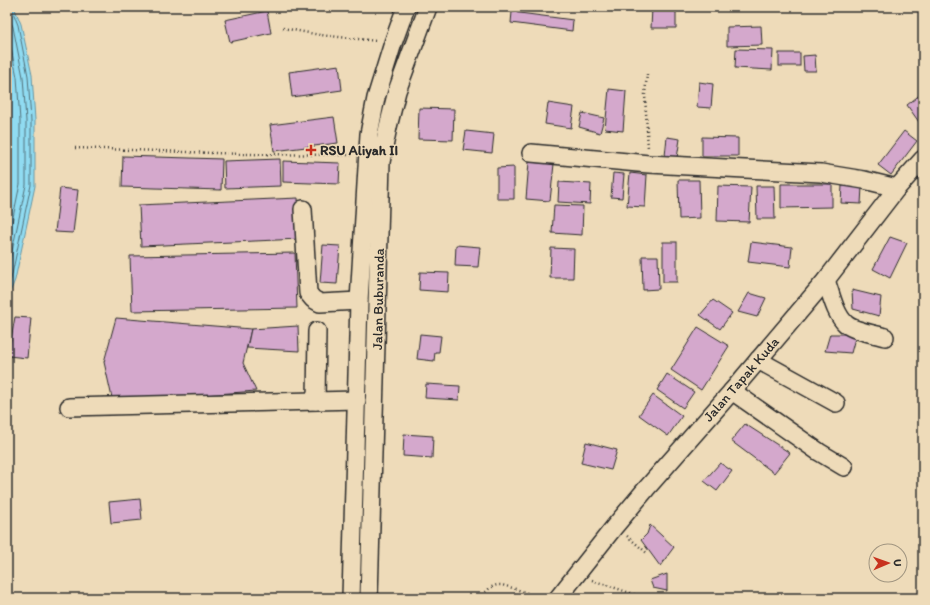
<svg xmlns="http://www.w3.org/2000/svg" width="930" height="605" font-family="Itim,sans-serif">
	<rect width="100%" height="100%" fill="#eedbb9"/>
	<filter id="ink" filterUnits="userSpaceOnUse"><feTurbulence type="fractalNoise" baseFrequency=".025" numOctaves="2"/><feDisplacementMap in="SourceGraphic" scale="8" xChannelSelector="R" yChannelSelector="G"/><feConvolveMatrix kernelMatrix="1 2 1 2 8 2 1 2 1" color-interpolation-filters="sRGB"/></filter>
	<g filter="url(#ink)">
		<polygon fill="#90dbf1" stroke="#6895a2" points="7,7 14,7 21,24 32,75 35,120 35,186 15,280 7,300"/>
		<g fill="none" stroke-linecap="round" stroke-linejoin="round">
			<g stroke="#53717a" stroke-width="1">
				<polyline points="7,13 13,27 23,77 26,121 26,185 7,275"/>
				<polyline points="7,29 17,77 20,121 20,184 7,246"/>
				<polyline points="7,289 11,279 31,185 31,121 28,76 18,25 11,7"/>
			</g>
		</g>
		<g fill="#d4a8cc" stroke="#2b2b2b">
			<polygon points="652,8 676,8 676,28 651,28"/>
			<polygon points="267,11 271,33 230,42 225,20"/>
			<polygon points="512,12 573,20 572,31 511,23"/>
			<polygon points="761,26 762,45 727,46 727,27"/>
			<polygon points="736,49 773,50 772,70 735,68"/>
			<rect x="779" y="53" width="21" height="13"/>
			<polygon points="815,55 816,71 804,71 803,56"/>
			<polygon points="339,65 342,90 292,97 289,72"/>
			<polygon points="699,82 713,84 711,108 697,107"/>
			<polygon points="609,89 626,91 623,131 605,129"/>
			<polygon points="921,94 923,96 923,119 919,122 907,105"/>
			<polygon points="548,103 574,107 571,128 545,124"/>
			<polygon points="419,108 454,109 453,140 418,139"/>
			<polygon points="582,113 604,118 600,133 579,127"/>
			<polygon points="334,117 338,143 274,151 270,125"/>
			<polygon points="466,131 494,134 492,153 463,150"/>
			<polygon points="904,131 917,141 891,175 878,165"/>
			<polygon points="667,137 680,139 677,158 665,156"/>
			<polygon points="702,137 738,138 738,156 702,156"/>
			<polygon points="123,156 222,159 221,190 122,187"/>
			<polygon points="280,159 281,186 225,188 224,161"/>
			<polygon points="283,161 340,163 339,184 283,182"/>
			<polygon points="529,162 554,164 550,201 526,199"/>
			<polygon points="514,167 514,199 497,199 497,168"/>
			<polygon points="613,173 624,174 622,198 611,197"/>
			<polygon points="630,173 647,175 645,207 627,206"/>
			<polygon points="678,180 699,180 700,218 679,219"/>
			<polygon points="559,182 591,184 590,204 558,202"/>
			<polygon points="781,184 832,184 832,207 781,208"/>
			<polygon points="718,186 751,187 749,222 717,221"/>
			<polygon points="756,186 774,186 775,219 757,219"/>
			<polygon points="842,186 862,187 861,204 841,203"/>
			<polygon points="60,188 78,190 73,233 55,232"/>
			<polygon points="298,198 300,239 141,246 139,205"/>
			<polygon points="554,205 583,206 582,235 552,233"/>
			<polygon points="890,237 907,243 890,278 873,269"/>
			<rect x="663" y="242" width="14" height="40"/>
			<polygon points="751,242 792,247 790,267 748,262"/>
			<polygon points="323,245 340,246 337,284 320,283"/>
			<polygon points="456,245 480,247 478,267 455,266"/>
			<polygon points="551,248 574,249 573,278 550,278"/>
			<polygon points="295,253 297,308 132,311 130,256"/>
			<polygon points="642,256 658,256 659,289 643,290"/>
			<polygon points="420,272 449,273 448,292 419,290"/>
			<polygon points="852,290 881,297 879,316 853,309"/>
			<polygon points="749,293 766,298 757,317 738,312"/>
			<polygon points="713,300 732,313 720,329 700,315"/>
			<polygon points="15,317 31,318 27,358 8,356"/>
			<polygon points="116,318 251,329 243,363 256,391 113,402 104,362"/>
			<polygon points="298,326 299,351 247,348 251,329"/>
			<polygon points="698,327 729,346 701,390 671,370"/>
			<polygon points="420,334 441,336 439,352 435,352 434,361 417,359"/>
			<polygon points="830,334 856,334 851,353 825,351"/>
			<polygon points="667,374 694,392 683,408 657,390"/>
			<polygon points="426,384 460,386 459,400 425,398"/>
			<polygon points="653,395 682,416 668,436 639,415"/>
			<polygon points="745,424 790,453 774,473 731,441"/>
			<polygon points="404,434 433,436 432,458 403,456"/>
			<polygon points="586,442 617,450 611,470 581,463"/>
			<polygon points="720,463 732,471 717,491 704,481"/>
			<polygon points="140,499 142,520 111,523 109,502"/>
			<polygon points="650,525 674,547 660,566 641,540 647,534"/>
			<polygon points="667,574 667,591 653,588 650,580"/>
		</g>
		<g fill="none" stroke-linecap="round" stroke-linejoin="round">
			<g stroke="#2b2b2b" stroke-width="20">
				<g id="minor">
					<polyline points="531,153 649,164 821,173 864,180 897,188"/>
					<polyline points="303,209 308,293 313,299 320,303 359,301"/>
					<path d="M826,280C831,294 835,314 846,324C854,331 875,334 885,337"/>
					<polyline points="758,360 836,403"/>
					<polyline points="732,391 819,452 844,467"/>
					<polyline points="316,401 317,331"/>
					<polyline points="69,407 357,400"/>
					<polyline points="351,598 359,301 369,134 376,98 393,43 406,7"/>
					<polyline points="369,598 381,162 388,127 397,91 428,7"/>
					<polyline points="558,598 615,526 646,489 732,391 826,280 897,188 923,159"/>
				</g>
			</g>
			<g stroke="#2b2b2b" stroke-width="2.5" stroke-dasharray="1 3" stroke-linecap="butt">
				<polyline points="283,28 320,35 377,41"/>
				<polyline points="647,74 645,94 648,149"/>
				<polyline points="75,148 242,154 352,155"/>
				<polyline points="627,536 648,554"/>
				<polyline points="592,580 636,595"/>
				<path d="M480,598C485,592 492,584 501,585C509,586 532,595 541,598"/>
			</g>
			<use href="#minor" stroke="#eedbb9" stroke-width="17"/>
		</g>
	</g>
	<path fill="#c8321e" stroke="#eedbb9" stroke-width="1.5" d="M309 144h4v4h4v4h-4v4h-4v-4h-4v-4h4z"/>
	<g text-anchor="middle" stroke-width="3" stroke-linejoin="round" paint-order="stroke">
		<g font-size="14" font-weight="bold" fill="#2b2b2b" stroke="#eedbb9" text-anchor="start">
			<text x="320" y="155">RSU Aliyah II</text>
		</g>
		<g font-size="14" fill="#2b2b2b" stroke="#eedbb9">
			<text transform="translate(378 299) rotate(-89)" y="5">Jalan Buburanda</text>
			<text transform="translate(741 379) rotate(-49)" y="5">Jalan Tapak Kuda</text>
		</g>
	</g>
	<rect width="930" height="605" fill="none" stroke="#eedbb9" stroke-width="24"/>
	<rect x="12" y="12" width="906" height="581" fill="none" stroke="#2b2b2b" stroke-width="1.5" filter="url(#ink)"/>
	<g transform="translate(888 563) rotate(88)"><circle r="19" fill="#eedbb9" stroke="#a09580"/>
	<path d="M0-3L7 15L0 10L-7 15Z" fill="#c8321e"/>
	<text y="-6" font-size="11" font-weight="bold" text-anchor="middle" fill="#2b2b2b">U</text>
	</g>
</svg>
